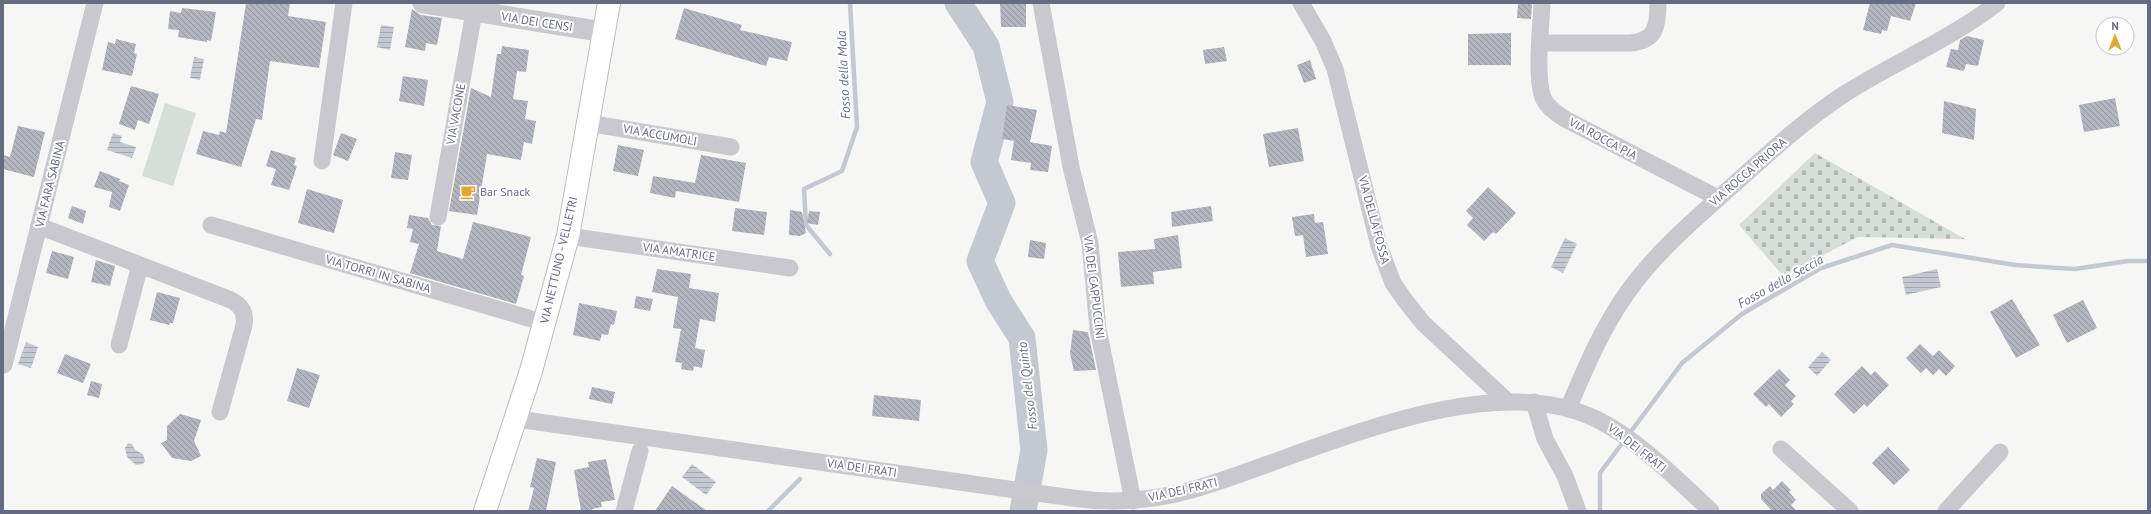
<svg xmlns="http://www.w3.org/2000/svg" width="2151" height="514" font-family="'PT Sans',sans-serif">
	<defs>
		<pattern id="cemetery-stones" width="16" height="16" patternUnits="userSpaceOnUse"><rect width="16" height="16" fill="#d6ded7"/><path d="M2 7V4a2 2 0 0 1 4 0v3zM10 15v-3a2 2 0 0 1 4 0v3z" fill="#b1b8b4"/></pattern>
		<pattern id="water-rules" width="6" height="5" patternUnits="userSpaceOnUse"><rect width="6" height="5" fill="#c4c8d1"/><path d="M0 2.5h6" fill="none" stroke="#a3a6af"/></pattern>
		<pattern id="building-back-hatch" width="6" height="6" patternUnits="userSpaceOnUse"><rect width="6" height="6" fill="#b2b4be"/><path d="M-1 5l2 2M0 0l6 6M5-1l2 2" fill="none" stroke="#9596a0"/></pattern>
	</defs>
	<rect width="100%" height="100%" fill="#f6f7f5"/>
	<polygon fill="#d6ded7" points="165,103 196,113 173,186 142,176"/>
	<polygon fill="url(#cemetery-stones)" points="1815,153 1965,239 1858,237 1783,276 1739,225"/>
	<g fill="url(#water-rules)">
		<polygon points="381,25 394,27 390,50 377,47"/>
		<polygon points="194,57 204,59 200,80 190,78"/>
		<polygon points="113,133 122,136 120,142 136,147 132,158 107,150"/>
		<polygon points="1565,238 1577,244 1563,273 1551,267"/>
		<polygon points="1937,269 1941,287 1906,295 1902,277"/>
		<polygon points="26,342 38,347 31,368 18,364"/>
		<polygon points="1822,352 1831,360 1817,376 1808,367"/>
		<polygon points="128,443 132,444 135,450 143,454 145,461 143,464 136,465 127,457 125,448"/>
		<polygon points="692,464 716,482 706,495 682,477"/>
	</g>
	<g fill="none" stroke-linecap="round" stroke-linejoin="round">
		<g stroke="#c4c8d1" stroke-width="4.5">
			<polyline points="830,254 806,225 804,189 842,171 857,127 850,3"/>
			<polyline points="768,511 800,479"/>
			<polyline points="1600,511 1600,473 1682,363 1742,314 1821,268 1892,245 2015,265 2075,269 2128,261 2148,261"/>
		</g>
		<polyline stroke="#c4c8d1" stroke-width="27" points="958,3 986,46 1000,102 984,162 1002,203 980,261 998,300 1022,338 1034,450 1023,511"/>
	</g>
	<g fill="url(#building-back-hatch)">
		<polygon points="246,3 290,3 288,16 326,22 319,68 270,61 262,120 256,119 241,167 196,154 203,131 219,135 220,131 226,133"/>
		<polygon points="1000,3 1026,3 1026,27 1001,27"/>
		<polygon points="1518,3 1532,3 1531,19 1517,18"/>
		<polygon points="1870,3 1916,3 1910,21 1891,16 1887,31 1882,30 1881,34 1863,30"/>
		<polygon points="182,8 216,12 211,41 207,40 207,42 178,37 179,30 168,29 170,11 181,13"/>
		<polygon points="684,8 742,25 740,30 792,42 787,61 769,57 766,66 675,39"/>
		<polygon points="412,9 421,15 442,18 437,45 426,43 425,51 405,47"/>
		<polygon points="1511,33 1511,65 1468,65 1468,34"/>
		<polygon points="1967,36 1984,40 1978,66 1966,64 1964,71 1946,67 1951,49 1958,50 1960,40"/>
		<polygon points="116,39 136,44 134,53 137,54 132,76 102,70 108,42 115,44"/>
		<polygon points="502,46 529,50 526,72 517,71 513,99 528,101 525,119 536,121 532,144 524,142 521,160 487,154 477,215 449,211 471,88 491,97 497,54 501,54"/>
		<polygon points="1224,47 1227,61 1205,64 1203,50"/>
		<polygon points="1310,60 1316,79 1304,83 1297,65"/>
		<polygon points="403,76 428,80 424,106 399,101"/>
		<polygon points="131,86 159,94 149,124 138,120 135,130 119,124"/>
		<polygon points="2115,98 2120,126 2084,132 2079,105"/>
		<polygon points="1944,101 1976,109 1974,140 1942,133"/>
		<polygon points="1007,105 1037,110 1030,142 1052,146 1048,172 1030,170 1031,163 1011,160 1014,141 1002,139"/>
		<polygon points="18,126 45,132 34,177 3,169 3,155 10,157"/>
		<polygon points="1298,128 1304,161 1269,167 1263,134"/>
		<polygon points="341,133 357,139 348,161 333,155"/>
		<polygon points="618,145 644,150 638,176 613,171"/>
		<polygon points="271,150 296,158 294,165 297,166 289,190 271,185 276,169 266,166"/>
		<polygon points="395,152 412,155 408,180 391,178"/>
		<polygon points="701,155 746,163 739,202 676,191 675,198 650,193 653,176 695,183"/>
		<polygon points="100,171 120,179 119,181 129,185 120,211 109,207 112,192 94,187"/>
		<polygon points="1488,187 1516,213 1496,234 1493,232 1484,241 1467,225 1473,218 1466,211"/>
		<polygon points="307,189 343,200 334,233 298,223"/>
		<polygon points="72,206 86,211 83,224 68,218"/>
		<polygon points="1211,206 1213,221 1172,227 1171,212"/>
		<polygon points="735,208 767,212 764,235 732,231"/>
		<polygon points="790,210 802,212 806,233 800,236 789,235"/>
		<polygon points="809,211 820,212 818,225 807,223"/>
		<polygon points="1314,214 1315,223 1323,222 1328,254 1306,257 1303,235 1295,236 1292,217"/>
		<polygon points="409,215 428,218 432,225 441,226 437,251 463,259 473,222 531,237 521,275 524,276 516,304 410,273 419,244 410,242 413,229 407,228"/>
		<polygon points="1178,235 1182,268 1153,272 1154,284 1121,287 1118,252 1155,249 1154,239"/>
		<polygon points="1030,240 1046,243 1044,259 1028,257"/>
		<polygon points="52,251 74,257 68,279 46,273"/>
		<polygon points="96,260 115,266 110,286 91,282"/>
		<polygon points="657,269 691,274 689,288 719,293 715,322 700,319 695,348 705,350 702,368 694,366 693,371 681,369 682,363 675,362 681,329 673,328 678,297 652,292"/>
		<polygon points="157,292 180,298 173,323 170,323 169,325 150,320"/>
		<polygon points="636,296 653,299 650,311 634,308"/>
		<polygon points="2012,299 2040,345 2016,358 1990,312"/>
		<polygon points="2083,300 2097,328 2067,343 2053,315"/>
		<polygon points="579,303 617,311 614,325 611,324 608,335 602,334 600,341 573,335"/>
		<polygon points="1073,330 1088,332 1096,370 1074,371 1070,353"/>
		<polygon points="1920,344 1933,356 1939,350 1955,366 1946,376 1939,369 1933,375 1926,368 1921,373 1906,358"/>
		<polygon points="65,354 91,364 83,383 57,373"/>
		<polygon points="1862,366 1871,375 1875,371 1889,385 1867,407 1864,404 1854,414 1834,394"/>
		<polygon points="297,368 320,375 309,408 287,401"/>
		<polygon points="1779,369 1790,380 1785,385 1796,396 1791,401 1794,404 1781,417 1769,404 1766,407 1753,394"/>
		<polygon points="91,381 102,384 99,398 87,395"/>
		<polygon points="592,387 615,392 612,404 589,399"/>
		<polygon points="874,395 921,400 919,421 872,416"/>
		<polygon points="180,414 201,420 194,441 201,456 191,461 172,458 161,443 167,440 167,426"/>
		<polygon points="1888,447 1910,470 1894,485 1872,463"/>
		<polygon points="537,458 556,462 546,511 528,511 534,488 530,487"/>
		<polygon points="606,459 615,500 601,502 602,507 592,509 592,511 581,511 574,470 589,467 588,462"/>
		<polygon points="1782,481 1791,490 1789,492 1796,500 1791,505 1797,511 1772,511 1761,499 1761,494 1770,486 1773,490"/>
		<polygon points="672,486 707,511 655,511"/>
	</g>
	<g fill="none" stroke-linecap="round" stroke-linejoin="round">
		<g stroke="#babbc2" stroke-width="24">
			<polyline id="secondary" points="485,511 531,371 568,236 609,3"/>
		</g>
		<g stroke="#c8c8ce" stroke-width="17">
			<polyline points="1041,3 1071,167 1090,243 1098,329 1133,501"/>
			<polyline points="1301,3 1323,41 1335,69 1379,246 1393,283 1404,299 1423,323 1507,401"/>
			<path d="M1542,3C1541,28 1535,76 1543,98C1547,107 1557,114 1565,119L1718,198"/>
			<path d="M1541,43H1630C1656,41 1658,26 1658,3"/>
			<polyline points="588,123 731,147"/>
			<polyline points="322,161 344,3"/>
			<polyline points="438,217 474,12"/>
			<polyline points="211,225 545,323"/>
			<path d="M39,226L231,300C241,305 246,313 244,325L220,412"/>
			<polyline points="568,236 790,268"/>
			<polyline points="119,345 140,265"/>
			<polyline points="4,365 95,3"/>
			<polyline points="1534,402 1545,439 1565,476 1578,511"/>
			<path d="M1568,409C1585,369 1602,328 1627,293C1656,252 1694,220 1731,187C1768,154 1804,120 1846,93C1895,62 1951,39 1997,3"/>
			<path d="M517,419L1072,498C1114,504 1154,501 1195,489C1307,456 1484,364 1596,419C1636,438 1679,481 1711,511"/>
			<polyline points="1781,449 1850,511"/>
			<polyline points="624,511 640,451"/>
			<polyline points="1946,511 2000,452"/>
		</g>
		<polyline stroke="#c8c8ce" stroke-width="21" points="423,3 604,32"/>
		<use href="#secondary" stroke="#fff" stroke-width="22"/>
	</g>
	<defs>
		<g id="cafe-bare" transform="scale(1.2)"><path d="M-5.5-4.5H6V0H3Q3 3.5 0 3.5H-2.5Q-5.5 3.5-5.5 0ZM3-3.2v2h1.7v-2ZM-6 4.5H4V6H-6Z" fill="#e1a82b" stroke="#fff" stroke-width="2.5" paint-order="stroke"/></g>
	</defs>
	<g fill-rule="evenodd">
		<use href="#cafe-bare" x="468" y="192"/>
	</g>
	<g text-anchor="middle" stroke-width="4" stroke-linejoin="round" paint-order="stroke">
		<g font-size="12" fill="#676a85" stroke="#fff">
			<text transform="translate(537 22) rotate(9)" y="4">VIA DEI CENSI</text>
			<text transform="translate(456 114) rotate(-80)" y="4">VIA VACONE</text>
			<text transform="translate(660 135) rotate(10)" y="4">VIA ACCUMOLI</text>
			<text transform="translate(1603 139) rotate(28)" y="4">VIA ROCCA PIA</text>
			<text transform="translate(1748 172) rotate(-41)" y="4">VIA ROCCA PRIORA</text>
			<text transform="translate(50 184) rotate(-76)" y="4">VIA FARA SABINA</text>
			<text transform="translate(1374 220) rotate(75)" y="4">VIA DELLA FOSSA</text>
			<text transform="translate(679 252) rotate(8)" y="4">VIA AMATRICE</text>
			<text transform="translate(559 260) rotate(-77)" y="4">VIA NETTUNO - VELLETRI</text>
			<text transform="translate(378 274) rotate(16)" y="4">VIA TORRI IN SABINA</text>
			<text transform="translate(1094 287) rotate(83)" y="4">VIA DEI CAPPUCCINI</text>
			<text transform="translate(1637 448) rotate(38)" y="4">VIA DEI FRATI</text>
			<text transform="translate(862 468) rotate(8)" y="4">VIA DEI FRATI</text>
			<text transform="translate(1183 490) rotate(-13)" y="4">VIA DEI FRATI</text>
		</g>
		<g font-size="12" fill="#676a85" stroke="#fff" text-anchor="start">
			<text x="480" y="196">Bar Snack</text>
		</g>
		<g font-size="13" font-style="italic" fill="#687188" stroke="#fff">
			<text transform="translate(843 75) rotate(-93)" y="5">Fosso della Mola</text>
			<text transform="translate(1780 281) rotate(-29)" y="5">Fosso della Seccia</text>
			<text transform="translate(1027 386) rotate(-97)" y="5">Fosso del Quinto</text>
		</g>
	</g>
	<rect width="2151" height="514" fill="none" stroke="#676a85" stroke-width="8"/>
	<g transform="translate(2115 36)"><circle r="19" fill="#ffffff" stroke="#c2c3ce"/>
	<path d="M0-3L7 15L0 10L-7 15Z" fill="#e1a82b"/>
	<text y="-6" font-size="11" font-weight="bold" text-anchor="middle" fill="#676a85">N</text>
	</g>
</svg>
